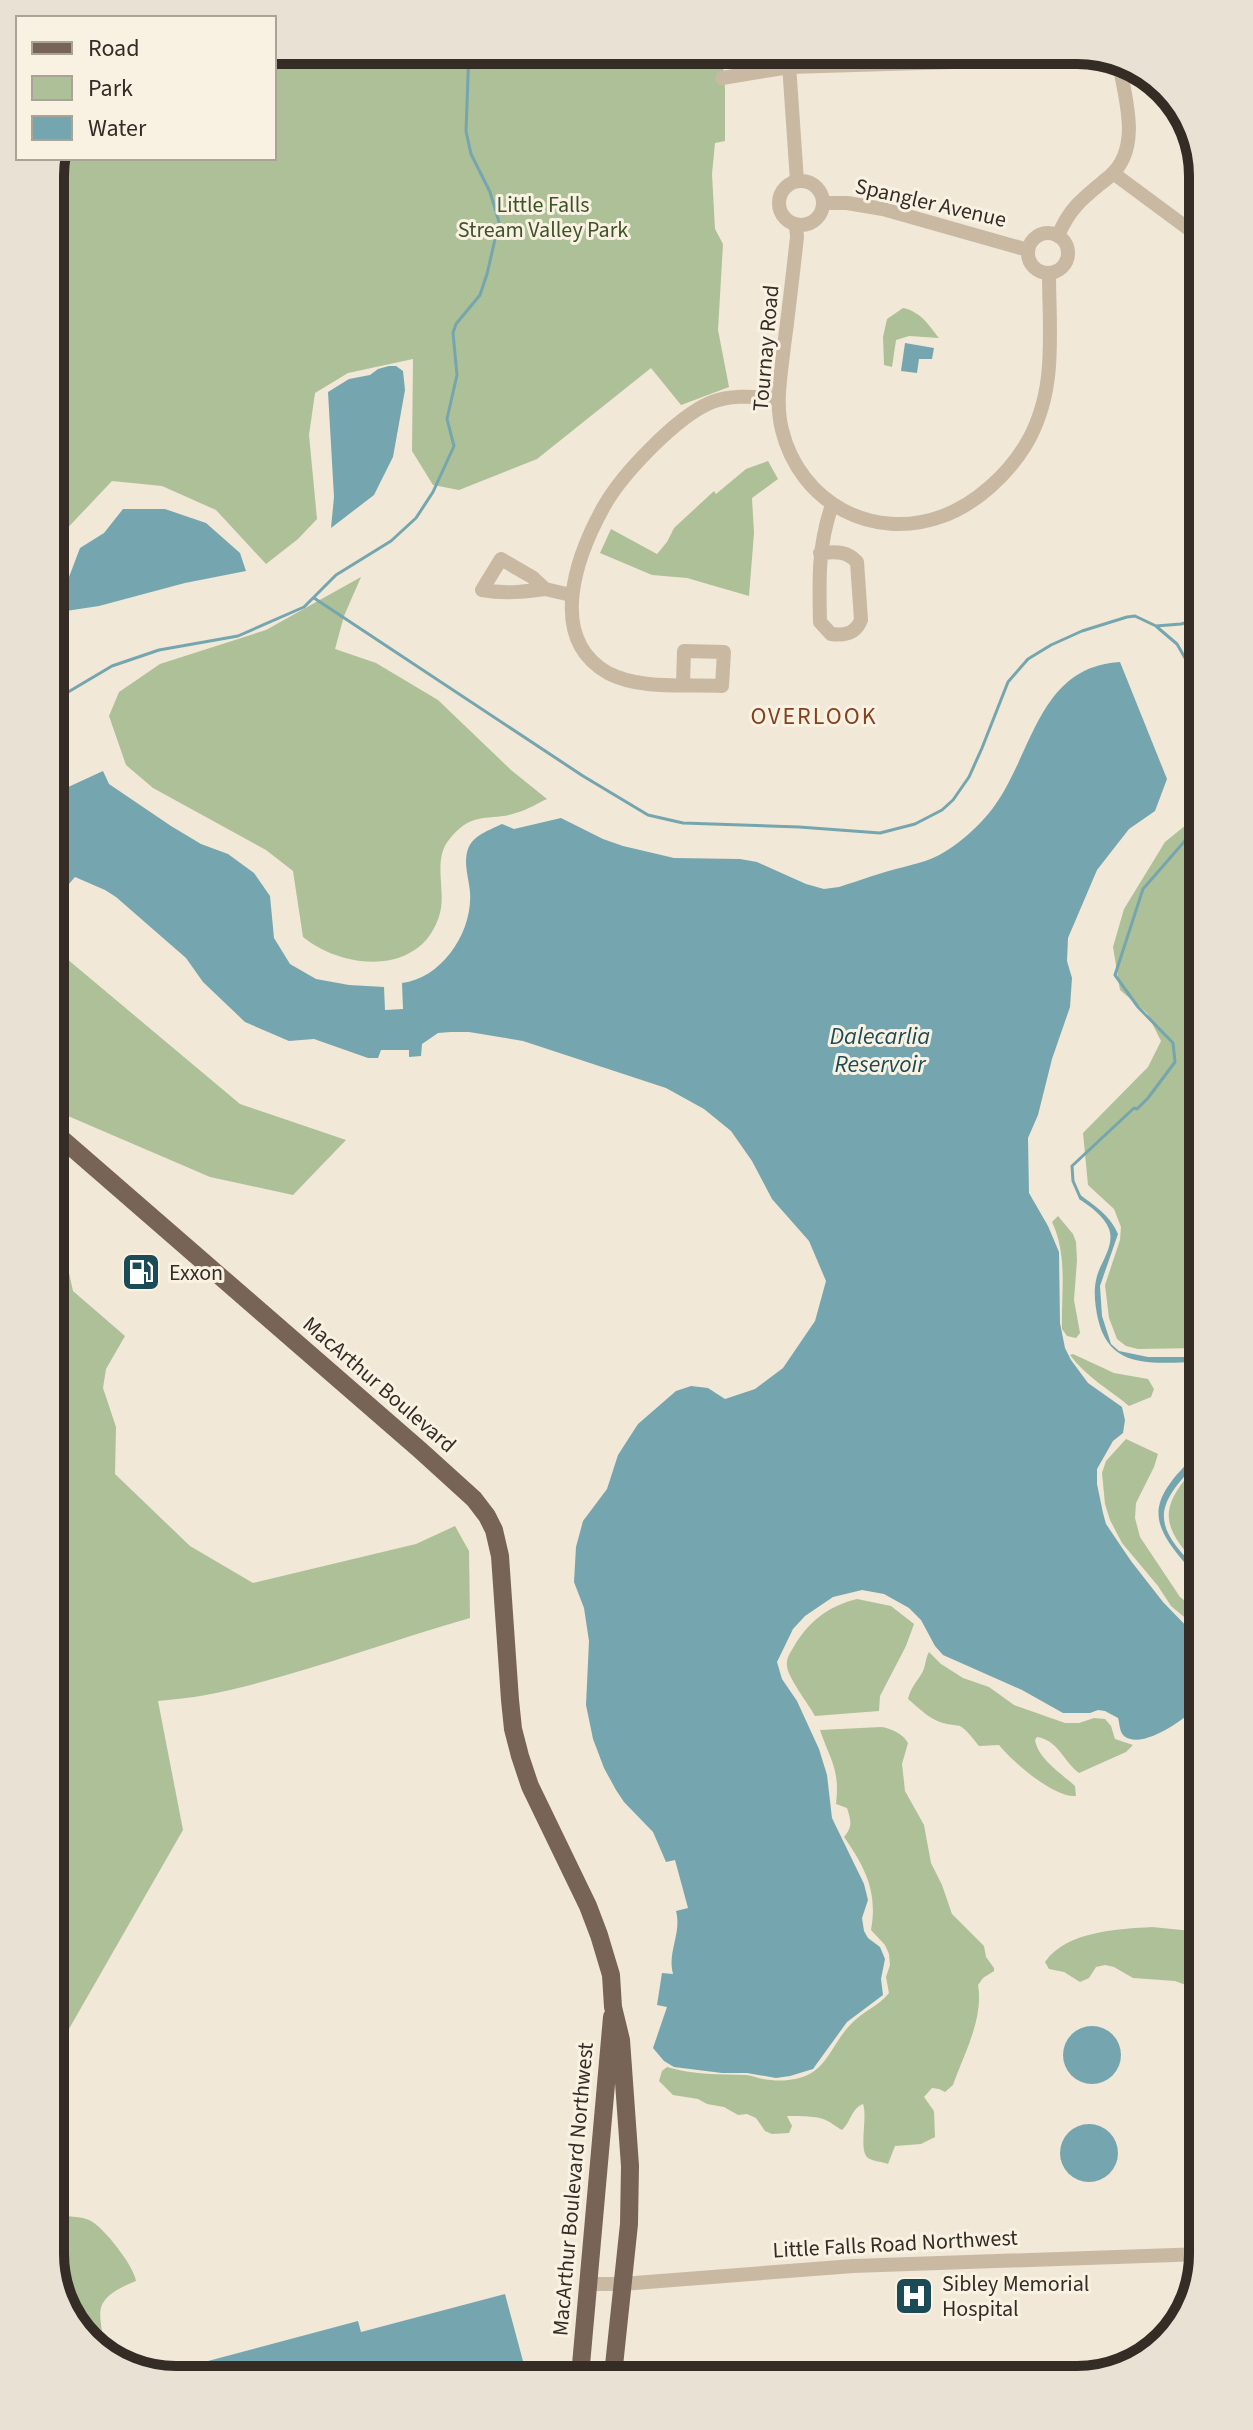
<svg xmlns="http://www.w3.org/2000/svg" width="1253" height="2430" font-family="'Source Sans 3',sans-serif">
	<rect width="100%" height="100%" fill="#f1e8d7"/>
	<g fill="#aec097">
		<polygon points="274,50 722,50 725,89 725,141 715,143 712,174 715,229 723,244 718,330 729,387 681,405 651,368 537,459 459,490 433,485 412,451 413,359 348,373 315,393 309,435 317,519 298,539 266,564 216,510 162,486 112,481 59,537 52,577 50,169 55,158 274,158"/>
		<path d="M903,308C921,312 928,324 939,338L909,336L896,340L892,367L884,365L883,337L887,319Z"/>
		<polygon points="768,461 778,479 752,498 754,533 749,596 687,578 652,575 600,553 611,529 657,554 667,542 674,528 714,491 716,494 746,469"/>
		<path d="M361,577L344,616L335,649L376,663L438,700L511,770L547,799C538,803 529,809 519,812C489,823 473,808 448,841C433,861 446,891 440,913C423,976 345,971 303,937L293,871L266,850L153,788L126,765L109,716L119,692L160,664L266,630Z"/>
		<polygon points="1197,816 1199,1348 1138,1349 1126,1346 1117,1339 1109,1318 1105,1285 1120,1240 1121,1227 1114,1209 1088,1185 1083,1133 1148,1067 1161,1041 1147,1013 1120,990 1113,947 1124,909 1165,842"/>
		<polygon points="54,948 240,1104 346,1140 293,1195 210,1177 54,1110"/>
		<path d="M55,1209L73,1291L125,1336L106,1369L103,1388L116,1427L115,1474L190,1546L253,1583L416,1544L455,1526L469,1551L470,1618C382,1643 296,1677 206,1695C190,1698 174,1699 158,1701L183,1830L58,2048V1924L63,1919L57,1791Z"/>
		<path d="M1058,1216L1073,1234L1076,1242L1077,1260L1074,1300L1080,1333L1076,1338L1067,1336L1062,1329C1061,1292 1068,1256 1052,1222Z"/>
		<path d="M1073,1354L1114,1373L1148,1379L1154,1389L1151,1397L1129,1406C1109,1389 1086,1377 1070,1355Z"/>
		<polygon points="1126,1439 1158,1454 1154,1467 1136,1503 1135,1518 1140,1537 1180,1597 1200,1613 1200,1635 1189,1621 1171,1606 1158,1586 1122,1543 1110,1520 1105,1504 1102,1473 1106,1461"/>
		<path d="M1199,1463L1200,1568C1159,1524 1158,1508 1199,1463Z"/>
		<path d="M857,1599L891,1606L914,1624L906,1646L880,1696L879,1711L815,1716C808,1703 788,1678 787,1666C786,1659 790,1653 793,1648C808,1622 828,1606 857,1599Z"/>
		<path d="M929,1652L941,1664L963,1678L989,1687L1014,1705L1065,1723H1079L1094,1718L1105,1719L1111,1726L1115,1739L1133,1745L1126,1752L1079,1773C1064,1762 1058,1740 1037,1737L1035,1740C1038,1759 1062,1774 1075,1786L1076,1796C1054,1798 1013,1762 999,1745L979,1746C974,1740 967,1730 960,1726C957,1725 951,1725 947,1724C931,1721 920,1709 908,1699C911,1687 916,1683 922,1673C926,1666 925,1659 929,1652Z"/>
		<path d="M881,1727C891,1728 903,1734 908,1743L902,1764L905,1791L924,1825L931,1863L942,1885L952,1914L984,1946L986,1957L994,1968V1971L983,1978L978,1985C984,2018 964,2054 953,2085L945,2092L939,2089L932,2088L924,2097L934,2111L935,2137L921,2144L895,2146L888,2164C884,2162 872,2161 868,2158C858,2151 868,2117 863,2104C851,2109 851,2122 842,2130C836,2127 830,2121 823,2119C816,2116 794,2116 787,2116L792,2126L789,2133L772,2134L765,2131L756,2118L747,2114L738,2115L724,2107L707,2104L698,2099L673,2095L659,2081L662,2071L667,2067C692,2075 720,2074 746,2075C755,2076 762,2080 771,2080C785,2082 807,2079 818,2068C831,2056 838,2037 851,2024C862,2012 880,2005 889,1993L886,1977L890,1965L889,1954L885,1945L871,1930C878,1892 865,1867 844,1837C853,1826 851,1821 847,1808L836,1804C840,1769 831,1762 820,1730Z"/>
		<path d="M1152,1927L1202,1932V1991L1175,1981L1133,1978L1114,1967L1105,1965L1096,1967L1089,1978L1080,1982L1064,1972L1049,1969L1045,1962C1066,1931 1119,1929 1152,1927Z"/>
		<path d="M59,2215C68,2217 83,2216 91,2221C104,2228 134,2266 136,2281C84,2302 104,2314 104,2356L100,2354L59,2301Z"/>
	</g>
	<g fill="#75a6af">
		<polygon points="905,343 934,348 932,359 919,359 917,373 901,371"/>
		<polygon points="389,366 396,366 403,371 405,390 393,457 374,495 331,528 334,497 328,392 349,379 370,375 378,369"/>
		<polygon points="123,509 165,509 206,523 240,553 246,571 185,583 99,606 66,611 69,577 80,548 104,533"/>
		<path d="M1120,662L1167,779L1155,811L1129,829L1097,870L1068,938L1067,961L1072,978L1070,1007L1052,1059L1038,1115L1028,1138L1029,1193L1048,1226L1059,1252L1060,1323L1065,1348L1071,1360L1088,1383L1122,1407L1125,1420L1123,1433L1113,1441L1097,1469V1484L1103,1513L1106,1524L1131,1561L1163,1602L1192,1632L1200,1648L1201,1704C1187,1717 1143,1751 1124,1736C1119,1731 1120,1724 1118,1718L1105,1711L1098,1710L1090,1713H1063L1022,1690L943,1655L935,1646L921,1620L909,1608L884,1594L862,1590L833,1597L805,1616L793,1629L777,1662L782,1679L797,1701L819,1749L827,1775L832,1818L864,1884L868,1900L862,1918L864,1931L868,1938L880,1947L885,1959L881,1979L883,1995L847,2022L813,2069L790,2076L776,2078L747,2073H722L674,2067L664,2061L653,2048L667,2007L657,2005L662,1973L673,1974C667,1952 682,1933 676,1911L688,1908L675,1860L666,1862L653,1832L624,1802L616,1790L604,1768L593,1739L586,1705L589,1641L584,1608L574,1582L576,1547L583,1521L607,1489L618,1455L638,1424L676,1391L691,1386L708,1388L725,1399L755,1389L783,1368L815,1321L826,1281L809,1241L772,1199L752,1161L731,1131L704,1109L666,1088L523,1041L469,1032H451L438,1033L422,1044L421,1056L409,1057V1050H381L378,1058H368L314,1039L289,1041L245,1022L203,982L186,958L116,897L105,890L75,877L69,884L53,882V794L103,771L109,784L171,826L201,844L228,854L254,873L270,896L274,938L290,964L316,979L349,985L384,987L385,1010L403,1009L402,983C442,978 473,932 470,892C469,879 463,863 468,849C473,835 490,830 502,824L514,829L561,818L603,839L623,846L674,858L740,859L757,862L806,884L824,889L839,887C861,880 882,872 904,867C913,864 924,862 933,858C951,850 969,835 982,821C1033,769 1031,667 1120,662Z"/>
		<path d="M1079,1194C1095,1206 1110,1215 1118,1234L1100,1286L1102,1316L1111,1344L1119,1351L1148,1357H1199V1362C1156,1362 1110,1372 1098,1319C1095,1305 1093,1290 1097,1276C1101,1262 1115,1245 1109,1229C1104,1216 1091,1207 1079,1199Z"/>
		<path d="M1199,1452V1461C1152,1508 1152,1525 1200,1572V1580C1150,1525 1140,1507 1199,1452Z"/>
		<circle cx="1092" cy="2055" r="29"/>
		<circle cx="1089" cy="2153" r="29"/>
		<polygon points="505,2294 527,2376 213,2379 208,2361 358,2321 361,2332"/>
	</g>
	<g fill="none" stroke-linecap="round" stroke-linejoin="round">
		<g stroke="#75a6af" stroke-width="3">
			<polyline points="314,598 583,776 648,815 683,823 799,827 880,833 915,824 942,810 953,800 969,777 982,748 1008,682 1028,659 1051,645 1082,631 1127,617 1135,616 1156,626 1181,624 1196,620"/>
			<polyline points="1157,627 1177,644 1192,670 1196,671"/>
			<polyline points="53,701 112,666 159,650 238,636 304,607 336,575 391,541 416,518 433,492 454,446 447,419 457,375 453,333 456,324 480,295 487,274 499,222 490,192 471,154 466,131 469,50"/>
			<polyline points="1080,1197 1073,1181 1072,1166 1134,1108 1137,1109 1148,1098 1175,1062 1173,1043 1138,1007 1115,975 1143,889 1197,827"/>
		</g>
		<g stroke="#c9b9a3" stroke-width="14">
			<polyline points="788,50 797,181"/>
			<polyline points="722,78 790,67 953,62 1022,50"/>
			<polyline points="1113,173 1194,233"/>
			<circle cx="801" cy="203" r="22"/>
			<polyline points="823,203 847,203 883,209 1028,250"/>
			<path d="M796,225L797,237C793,273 789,309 784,346C781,374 775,403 782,430C800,503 873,542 943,516C976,504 1007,475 1025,446C1058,392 1049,333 1049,273"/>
			<circle cx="1048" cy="253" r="20"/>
			<path d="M1058,236C1070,206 1086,196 1110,176C1142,148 1125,98 1119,63"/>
			<path d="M820,553C835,552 846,550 857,562L861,620C856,633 845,636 831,634L820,622C819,579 818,546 832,505"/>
			<path d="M545,589C523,592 504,594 482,590L501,559L532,577L545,589L571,595"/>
			<path d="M683,684L684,651L724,652L722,686C686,684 640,690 608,673C546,638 577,555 603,508C621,475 677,416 712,402C733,394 756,397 778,398"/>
			<polyline points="590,2284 622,2284 853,2266 1203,2254"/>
		</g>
		<g stroke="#776456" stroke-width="18">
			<polyline points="54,1132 420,1450 474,1499 487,1516 494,1530 500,1556 510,1700 513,1729 520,1756 530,1786 588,1906 599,1935 611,1975 613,2007 621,2040 630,2166 629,2224 613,2375"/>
			<polyline points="580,2376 612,2017"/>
		</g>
	</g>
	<defs>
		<g id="fuel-square" transform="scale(2)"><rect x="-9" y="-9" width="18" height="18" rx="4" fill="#1a4b56" stroke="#f9f2e3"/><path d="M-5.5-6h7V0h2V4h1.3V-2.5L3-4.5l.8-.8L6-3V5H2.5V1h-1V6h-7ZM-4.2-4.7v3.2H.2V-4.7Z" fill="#fff"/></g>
		<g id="hospital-square" transform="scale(2)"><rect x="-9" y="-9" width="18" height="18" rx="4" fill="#1a4b56" stroke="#f9f2e3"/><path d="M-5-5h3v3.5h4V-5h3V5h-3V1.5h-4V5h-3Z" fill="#fff"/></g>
	</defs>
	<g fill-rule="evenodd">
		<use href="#fuel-square" x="141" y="1272"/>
		<use href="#hospital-square" x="914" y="2296"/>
	</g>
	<g text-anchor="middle" stroke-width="6" stroke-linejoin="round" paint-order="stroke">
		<g font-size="22" fill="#342c25" stroke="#f9f2e3">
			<text transform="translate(931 202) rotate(13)" y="8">Spangler Avenue</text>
			<text transform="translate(765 348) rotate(-85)" y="8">Tournay Road</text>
			<text transform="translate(380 1384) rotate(41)" y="8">MacArthur Boulevard</text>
			<text transform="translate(572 2189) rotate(-85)" y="8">MacArthur Boulevard Northwest</text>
			<text transform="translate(895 2243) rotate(-3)" y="8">Little Falls Road Northwest</text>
		</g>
		<g font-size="22" fill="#3f5328" stroke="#f9f2e3">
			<text x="543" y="212">Little Falls<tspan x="543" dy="25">Stream Valley Park</tspan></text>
		</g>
		<g font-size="22" fill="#342c25" stroke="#f9f2e3" text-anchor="start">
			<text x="169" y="1280">Exxon</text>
			<text x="942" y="2291">Sibley Memorial<tspan x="942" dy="25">Hospital</tspan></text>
		</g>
		<g font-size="24" letter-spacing="2" fill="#85411d" stroke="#f9f2e3">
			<text x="814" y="724">OVERLOOK</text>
		</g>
		<g font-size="24" font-style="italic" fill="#1a4b56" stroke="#f9f2e3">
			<text x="880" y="1044">Dalecarlia<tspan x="880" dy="28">Reservoir</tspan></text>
		</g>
	</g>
	<path d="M0 0H1253V2430H0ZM176 64H1077A112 112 0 0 1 1189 176V2254A112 112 0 0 1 1077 2366H176A112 112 0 0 1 64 2254V176A112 112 0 0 1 176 64Z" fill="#e9e2d4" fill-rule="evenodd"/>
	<path fill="none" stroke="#342c25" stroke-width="10" d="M176 64H1077A112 112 0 0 1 1189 176V2254A112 112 0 0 1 1077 2366H176A112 112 0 0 1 64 2254V176A112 112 0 0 1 176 64Z"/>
	<rect x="16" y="16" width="260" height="144" fill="#f9f2e3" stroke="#aaa397" stroke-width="2"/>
	<rect x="32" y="42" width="40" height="12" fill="#776456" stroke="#aaa397" stroke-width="2"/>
	<text x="88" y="56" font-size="24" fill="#342c25">Road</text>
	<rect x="32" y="76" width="40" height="24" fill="#aec097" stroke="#aaa397" stroke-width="2"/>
	<text x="88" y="96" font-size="24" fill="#342c25">Park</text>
	<rect x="32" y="116" width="40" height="24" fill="#75a6af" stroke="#aaa397" stroke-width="2"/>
	<text x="88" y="136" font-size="24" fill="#342c25">Water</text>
</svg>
